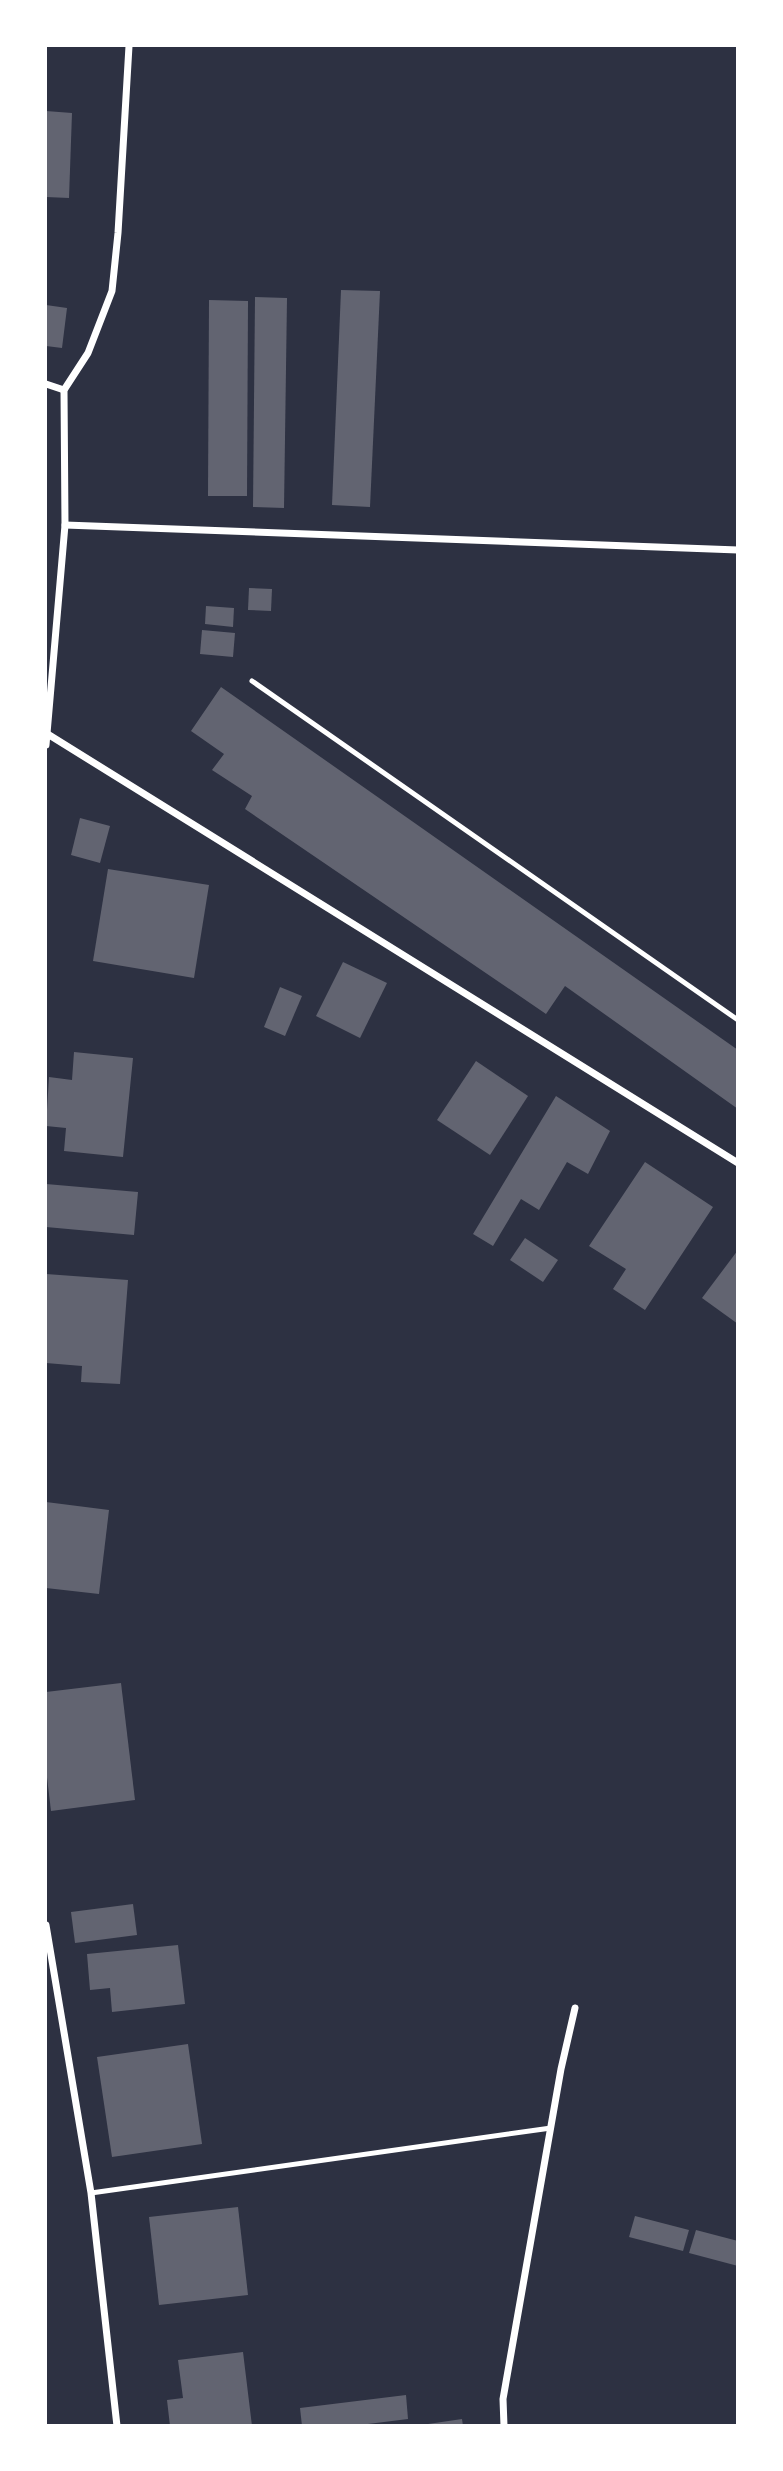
<svg xmlns="http://www.w3.org/2000/svg" width="783" height="2471" font-family="'Times New Roman',serif">
	<rect width="100%" height="100%" fill="#2d3142"/>
	<g fill="#626471">
		<polygon points="46,111 72,113 69,198 46,197"/>
		<polygon points="341,290 380,291 370,507 332,505"/>
		<polygon points="255,297 287,298 284,508 253,507"/>
		<polygon points="209,300 248,301 247,496 208,496"/>
		<polygon points="46,305 67,308 62,348 46,346"/>
		<polygon points="249,588 272,589 271,611 248,610"/>
		<polygon points="206,606 234,608 233,627 205,624"/>
		<polygon points="202,630 235,633 233,657 200,654"/>
		<polygon points="221,687 738,1050 738,1109 565,986 546,1014 245,809 252,796 212,770 224,754 191,731"/>
		<polygon points="80,818 110,826 100,863 71,855"/>
		<polygon points="108,869 209,885 194,978 93,961"/>
		<polygon points="343,962 387,983 360,1038 316,1016"/>
		<polygon points="280,987 302,996 285,1036 264,1027"/>
		<polygon points="74,1052 133,1058 123,1157 64,1151 66,1128 46,1126 49,1077 72,1080"/>
		<polygon points="476,1061 528,1096 490,1155 437,1120"/>
		<polygon points="556,1096 610,1131 588,1174 567,1162 539,1210 521,1199 493,1246 473,1234"/>
		<polygon points="645,1162 713,1207 645,1310 613,1289 626,1269 589,1246"/>
		<polygon points="46,1184 138,1192 134,1235 46,1227"/>
		<polygon points="525,1238 558,1260 543,1282 510,1260"/>
		<polygon points="738,1250 738,1324 702,1298"/>
		<polygon points="46,1274 128,1280 120,1384 81,1382 82,1366 46,1363"/>
		<polygon points="46,1502 109,1510 99,1594 46,1588"/>
		<polygon points="121,1683 135,1800 51,1811 46,1769 46,1692"/>
		<polygon points="133,1904 137,1935 75,1943 71,1912"/>
		<polygon points="178,1945 185,2004 112,2012 110,1988 90,1990 87,1954"/>
		<polygon points="188,2044 202,2144 112,2157 97,2057"/>
		<polygon points="238,2207 248,2295 159,2305 149,2217"/>
		<polygon points="635,2216 689,2230 683,2251 629,2237"/>
		<polygon points="696,2230 738,2241 738,2266 689,2253"/>
		<polygon points="243,2352 252,2426 170,2426 167,2400 183,2398 178,2360"/>
		<polygon points="406,2395 408,2419 352,2426 302,2426 300,2408"/>
		<polygon points="462,2419 463,2426 428,2426 428,2424"/>
	</g>
	<g fill="none" stroke-linecap="round" stroke-linejoin="round">
		<g stroke="#fff" stroke-width="5">
			<polyline points="252,681 738,1020"/>
			<polyline points="91,2193 551,2128"/>
		</g>
		<g stroke="#fff" stroke-width="7">
			<polyline points="46,384 64,390"/>
			<polyline points="65,525 738,550"/>
			<polyline points="46,733 738,1163"/>
			<polyline points="46,745 65,525 64,390 88,353 112,291 118,233 129,46"/>
			<polyline points="46,1925 91,2193 117,2426"/>
			<polyline points="504,2426 503,2399 561,2069 575,2008"/>
		</g>
	</g>
	<rect width="783" height="2471" fill="none" stroke="#ffffff" stroke-width="94"/>
</svg>
